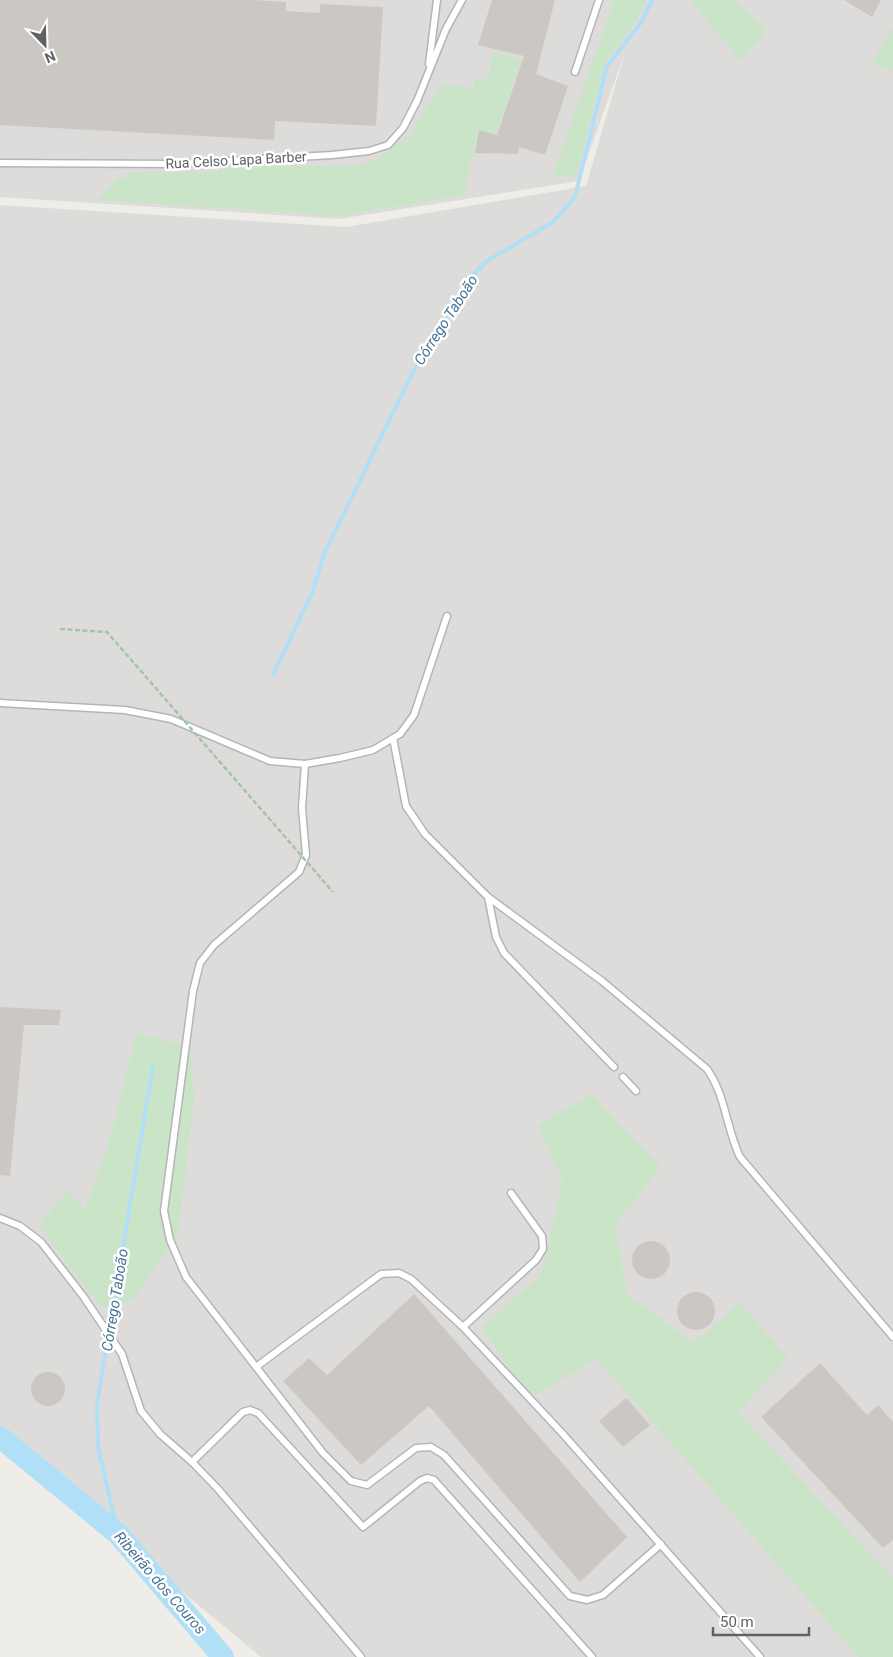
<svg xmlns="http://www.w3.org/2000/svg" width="893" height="1657" font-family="Roboto,sans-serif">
	<rect width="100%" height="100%" fill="#efede8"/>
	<polygon fill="#dedcda" points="0,0 893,0 893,1657 261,1657 0,1441 0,205 346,227 586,186 625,52 579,181 339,219 0,197"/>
	<g fill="#cae4c7">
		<polygon points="614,0 646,0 636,21 605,64 576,177 553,176"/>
		<polygon points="690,0 735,0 767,30 741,61"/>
		<polygon points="893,28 893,70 891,72 872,62"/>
		<polygon points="492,51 533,63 530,70 519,67 496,134 478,129 464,195 339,216 97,200 118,179 126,178 130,173 217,172 229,164 264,161 284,166 356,166 377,159 411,134 441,84 473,88 474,80 489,78"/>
		<polygon points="137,1033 190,1047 194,1098 178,1234 132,1300 101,1308 39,1225 67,1191 85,1209 108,1145"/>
		<polygon points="592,1095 661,1167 615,1225 627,1294 694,1343 739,1303 788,1357 738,1413 893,1578 893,1657 859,1657 597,1359 532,1397 481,1328 541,1275 563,1181 537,1125"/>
	</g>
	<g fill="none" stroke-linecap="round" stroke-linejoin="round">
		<g stroke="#b0dff7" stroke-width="4">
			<polyline points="273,675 313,591 324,554 412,374 467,281 487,261 553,222 575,197 607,66 640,24 652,0"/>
			<polyline points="118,1534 98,1447 97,1404 153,1066"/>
		</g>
		<polyline stroke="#b0dff7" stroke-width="22" points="0,1437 118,1534 223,1657"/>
	</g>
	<g fill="#cbc8c4">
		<polygon points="0,0 252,0 286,2 286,11 320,13 320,4 383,7 376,126 275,121 274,140 0,125"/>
		<polygon points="492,0 555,0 536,74 568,86 545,155 519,147 518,154 475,153 479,130 497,135 524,56 478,45"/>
		<polygon points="844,0 881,0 872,17"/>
		<polygon points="0,1007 61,1010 59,1025 24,1025 10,1176 0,1175"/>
		<circle cx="651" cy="1260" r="19"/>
		<circle cx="696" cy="1311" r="19"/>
		<polygon points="414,1294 627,1537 580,1582 429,1406 361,1465 283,1381 309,1358 327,1375"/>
		<polygon points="820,1363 867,1415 878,1405 893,1422 893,1540 883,1548 761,1417"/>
		<circle cx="48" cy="1389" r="17"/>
		<polygon points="626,1398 650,1425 623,1447 599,1421"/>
	</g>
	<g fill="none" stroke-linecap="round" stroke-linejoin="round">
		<g stroke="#b3b5b8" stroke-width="9">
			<g id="service">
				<polyline points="429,64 437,0"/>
				<polyline points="575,72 599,0"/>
				<polyline points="0,163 178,164 332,155 369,151 388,145 403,128 417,101 446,29 462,0"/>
				<polyline points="0,703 125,710 171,719 270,761 305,764 340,758 373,750 400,734 414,715 447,616"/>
				<path d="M393,738L406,806L425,834L488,897L602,981L707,1069C726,1096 726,1128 740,1157L893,1337"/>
				<polyline points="305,764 302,808 306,855 299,872 214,945 200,963 193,991 164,1211 170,1240 186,1277 323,1453 351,1481 367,1485 416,1448 431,1447 444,1455 570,1596 587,1600 603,1595 661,1544"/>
				<polyline points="488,897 496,937 504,953 614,1067"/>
				<polyline points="623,1077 636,1091"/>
				<polyline points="0,1218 20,1226 41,1242 83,1296 122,1354 141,1411 160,1434 192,1462 218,1489 361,1657"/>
				<polyline points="463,1327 536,1260 543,1249 542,1236 511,1193"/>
				<polyline points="256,1367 381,1274 399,1273 411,1279 463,1327 562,1433 760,1657"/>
				<polyline points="192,1462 243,1412 250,1410 258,1413 363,1527 420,1481 427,1478 434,1480 592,1657"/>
			</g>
		</g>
		<use href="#service" stroke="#fff" stroke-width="6"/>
		<polyline stroke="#a0c5a7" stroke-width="2.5" stroke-dasharray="5 2.5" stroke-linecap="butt" points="60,629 107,632 333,892"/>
	</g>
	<g text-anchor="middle" stroke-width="5" stroke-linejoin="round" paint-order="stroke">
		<g font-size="14" fill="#5f6366" stroke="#fff">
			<text transform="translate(236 160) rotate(-3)" y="5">Rua Celso Lapa Barber</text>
		</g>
		<g font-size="15" font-style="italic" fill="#477697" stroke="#fff">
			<text transform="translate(446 320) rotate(-57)" y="5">Córrego Taboão</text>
			<text transform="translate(115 1300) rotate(-81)" y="5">Córrego Taboão</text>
			<text transform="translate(160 1583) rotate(49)" y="5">Ribeirão dos Couros</text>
		</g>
	</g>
	<g transform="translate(45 45) rotate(157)" stroke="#ffffff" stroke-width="4" paint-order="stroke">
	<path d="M0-4L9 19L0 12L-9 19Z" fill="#5f6366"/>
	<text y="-8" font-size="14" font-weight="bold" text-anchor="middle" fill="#5f6366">N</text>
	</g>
	<path d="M713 1627v8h96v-8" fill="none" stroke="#5f6366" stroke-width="2.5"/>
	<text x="720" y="1627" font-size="15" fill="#5f6366" stroke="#ffffff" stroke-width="4" paint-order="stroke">50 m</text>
</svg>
